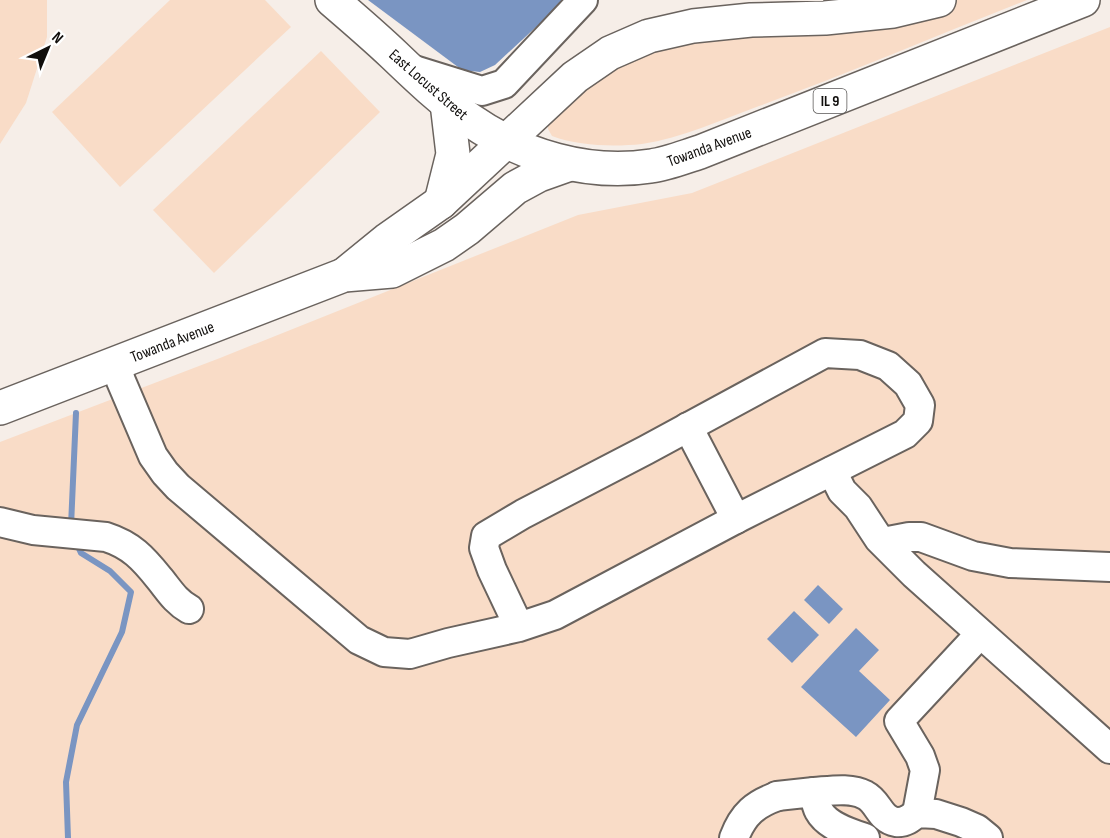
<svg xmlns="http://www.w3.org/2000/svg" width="1110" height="838" font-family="'Sofia Sans Condensed',sans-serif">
	<rect width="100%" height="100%" fill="#f6eee8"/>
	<g fill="#f9dcc7">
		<polygon points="0,0 47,0 47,37 26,103 0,144"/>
		<polygon points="170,0 265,0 291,27 120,187 52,112"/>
		<path d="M956,0H1027C938,35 849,73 759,106C721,120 682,138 642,144C613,147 579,146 552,136L548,129V122L584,86L661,44L903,19Z"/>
		<polygon points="1110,27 1110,838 0,838 0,442 220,358 578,215 692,193"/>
		<polygon points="321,51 380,112 214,273 153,210"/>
	</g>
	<g fill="#7a95c2">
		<polygon points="368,0 565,0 495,65 480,72 462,70"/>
		<polygon points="818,585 843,609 829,624 804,600"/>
		<polygon points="794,611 819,635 792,663 767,639"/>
		<polygon points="856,628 879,650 859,671 890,700 856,737 801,687"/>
	</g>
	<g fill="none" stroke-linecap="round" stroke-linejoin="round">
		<g stroke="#7a95c2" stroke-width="6">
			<polyline points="71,526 76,413"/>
			<polyline points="68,838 66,782 77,725 122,632 131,592 110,571 81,553 76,542"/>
		</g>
		<g stroke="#6a635e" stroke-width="32">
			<g id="minor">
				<polyline points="408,68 482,91 504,84 583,0"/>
				<polyline points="115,363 121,381 153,456 165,473 178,487 359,640 384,652 410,654 448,643 519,627 555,615 736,519 905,434 918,421 920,405 908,384 888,366 860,355 825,353 646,450 523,514 486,536 484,548 492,570 519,627"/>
				<polyline points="688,427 736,519"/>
				<polyline points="832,471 842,491 858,507 879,539 914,574 1110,749"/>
				<path d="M0,522L33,530L106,537C131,545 143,558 159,578C169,590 175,601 189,609"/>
				<polyline points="883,542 909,537 921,537 973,556 1010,563 1110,567"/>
				<path d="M814,792C829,791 851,787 865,795C879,802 879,819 896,822C905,823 911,818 917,813L936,814L961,822L977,829L988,838"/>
				<path d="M777,796L814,792C815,798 816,806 819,811C827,826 850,833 865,838"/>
				<polyline points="917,813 925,770 920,756 899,721 980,634"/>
				<path d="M734,838C743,814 755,804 778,796"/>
			</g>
		</g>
		<g stroke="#6a635e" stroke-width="36">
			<g id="major">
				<path d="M332,0C353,18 374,36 394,55C418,78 442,101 470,120C522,156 588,176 651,166C667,164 684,157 700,152L1083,0"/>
				<polyline points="441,202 453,154 447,103"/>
				<polyline points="344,275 387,240 441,202 575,77 610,53 649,36 693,26 751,20 825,18 893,11 939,0"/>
				<polyline points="0,408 344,275 392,271 444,245 467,229 515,188 539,175 570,164"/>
			</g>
		</g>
		<use href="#minor" stroke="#fff" stroke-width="28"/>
		<use href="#major" stroke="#fff" stroke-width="33"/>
	</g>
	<g text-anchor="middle" stroke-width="5" stroke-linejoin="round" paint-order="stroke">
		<rect fill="#fff" stroke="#585655" stroke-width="1.5" x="813.5" y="89" width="33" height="24" rx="4.5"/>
		<g font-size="15" font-weight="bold" fill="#100e0c">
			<text x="830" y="106">IL 9</text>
		</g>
		<g font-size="16" fill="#100e0c" stroke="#fff">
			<text transform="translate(429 84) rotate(41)" y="6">East Locust Street</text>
			<text transform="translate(709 146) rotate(-20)" y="6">Towanda Avenue</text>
			<text transform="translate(172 341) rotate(-21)" y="6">Towanda Avenue</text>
		</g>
	</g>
	<g transform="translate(48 48) rotate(43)" stroke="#ffffff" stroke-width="4.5" paint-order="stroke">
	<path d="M0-4.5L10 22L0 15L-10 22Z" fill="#100e0c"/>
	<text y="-9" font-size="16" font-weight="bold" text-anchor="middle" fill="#100e0c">N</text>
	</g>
</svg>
